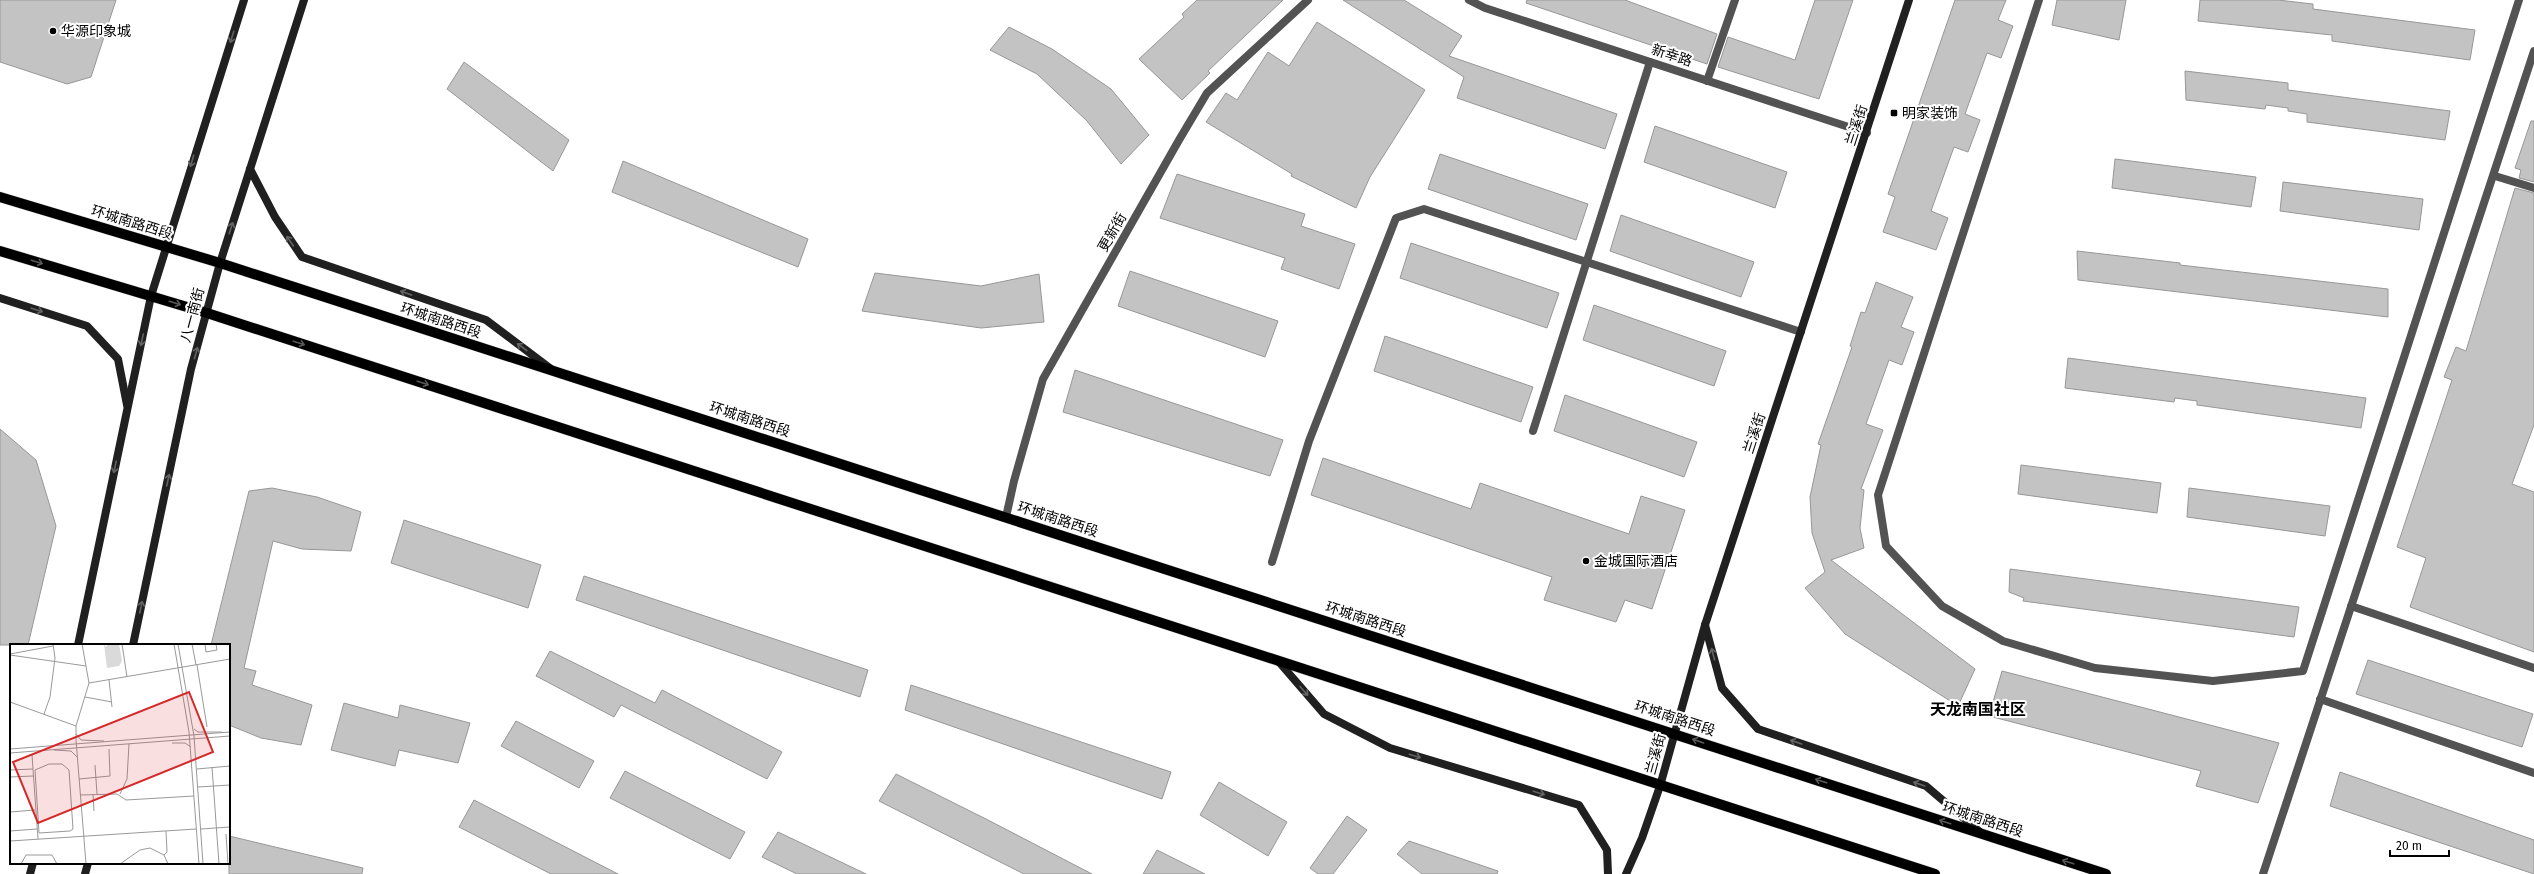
<svg xmlns="http://www.w3.org/2000/svg" width="2534" height="874" font-family="'Fira Sans','Noto Sans SC',sans-serif">
	<rect width="100%" height="100%" fill="#fff"/>
	<g fill="#c3c3c3" stroke="#979797">
		<polygon points="0,0 116,0 91,77 67,84 0,62"/>
		<polygon points="1197,0 1283,0 1208,71 1210,73 1182,100 1139,59 1184,17 1182,14"/>
		<polygon points="1343,0 1404,0 1462,36 1449,56 1617,114 1605,149 1457,98 1464,77"/>
		<polygon points="1527,0 1625,0 1717,34 1707,64 1526,3"/>
		<polygon points="1815,0 1853,0 1819,99 1718,67 1728,37 1795,60"/>
		<polygon points="1955,0 2006,0 1998,20 2013,26 2001,58 1987,53 1965,114 1980,120 1968,152 1954,147 1931,211 1948,218 1936,250 1883,232 1895,197 1888,194"/>
		<polygon points="2057,0 2126,0 2119,40 2052,25"/>
		<polygon points="2200,0 2278,0 2313,4 2313,9 2475,30 2470,60 2332,41 2332,35 2198,21"/>
		<polygon points="1317,22 1425,90 1370,177 1356,208 1291,176 1292,174 1206,122 1226,93 1237,100 1268,52 1289,66"/>
		<polygon points="1009,27 1052,49 1111,89 1149,135 1121,164 1087,121 1037,74 990,50"/>
		<polygon points="464,62 569,140 553,171 447,89"/>
		<polygon points="2185,71 2288,83 2288,90 2450,111 2445,140 2307,122 2307,114 2288,111 2288,108 2266,105 2265,109 2186,100"/>
		<polygon points="2531,121 2534,121 2534,182 2519,178 2521,170 2515,168"/>
		<polygon points="1655,126 1787,172 1775,208 1644,162"/>
		<polygon points="1440,154 1588,204 1576,240 1428,189"/>
		<polygon points="2115,159 2256,177 2251,207 2112,188"/>
		<polygon points="623,161 808,239 798,267 612,192"/>
		<polygon points="1177,174 1305,214 1301,226 1355,244 1339,289 1281,269 1285,258 1160,218"/>
		<polygon points="2283,182 2423,199 2419,230 2280,211"/>
		<polygon points="2515,188 2534,193 2534,425 2512,484 2534,492 2534,652 2410,607 2426,558 2397,547 2452,380 2444,377 2456,347 2466,351"/>
		<polygon points="1621,215 1754,262 1741,297 1610,251"/>
		<polygon points="1411,243 1559,293 1547,328 1400,278"/>
		<polygon points="2077,251 2180,263 2180,265 2388,289 2388,317 2078,280"/>
		<polygon points="1130,271 1278,321 1265,357 1118,306"/>
		<polygon points="875,273 981,286 1039,274 1044,322 981,328 862,311"/>
		<polygon points="1876,282 1913,297 1901,327 1914,332 1902,365 1889,360 1866,424 1883,430 1861,489 1864,490 1860,528 1864,548 1831,560 1975,669 1958,706 1845,634 1805,588 1825,572 1812,533 1810,497 1821,445 1818,444 1852,347 1850,346 1861,312 1865,313"/>
		<polygon points="1594,305 1726,351 1714,386 1583,340"/>
		<polygon points="1385,336 1533,387 1521,422 1374,371"/>
		<polygon points="2068,358 2366,398 2361,428 2197,405 2197,401 2175,398 2174,402 2065,388"/>
		<polygon points="1075,370 1283,440 1270,476 1063,412"/>
		<polygon points="1565,395 1697,442 1684,477 1554,431"/>
		<polygon points="0,429 36,460 56,526 28,645 0,645"/>
		<polygon points="1323,458 1471,509 1480,483 1629,534 1641,496 1685,510 1652,609 1625,600 1616,622 1544,600 1552,577 1311,495"/>
		<polygon points="2021,465 2161,483 2157,513 2018,494"/>
		<polygon points="272,488 317,497 361,512 351,551 302,549 273,541 244,668 256,671 252,685 312,705 301,745 261,738 229,725 229,645 211,645 249,491"/>
		<polygon points="2189,488 2330,506 2325,536 2187,517"/>
		<polygon points="404,520 541,565 528,608 391,563"/>
		<polygon points="2010,569 2299,607 2294,637 2023,601 2024,598 2009,592"/>
		<polygon points="584,576 868,670 860,697 576,600"/>
		<polygon points="550,651 655,703 662,690 782,752 767,779 621,705 614,717 536,676"/>
		<polygon points="2368,660 2533,714 2522,747 2356,694"/>
		<polygon points="2002,671 2279,743 2258,803 2196,786 2201,771 1989,716"/>
		<polygon points="911,685 1171,772 1162,799 905,710"/>
		<polygon points="344,703 398,718 400,705 470,723 458,763 399,750 395,766 331,750"/>
		<polygon points="516,721 594,761 579,788 501,746"/>
		<polygon points="625,771 745,832 730,859 610,798"/>
		<polygon points="2340,772 2534,840 2534,874 2330,806"/>
		<polygon points="896,774 986,819 1092,874 1024,874 879,801"/>
		<polygon points="1219,782 1287,822 1268,856 1200,815"/>
		<polygon points="474,800 618,874 551,874 459,827"/>
		<polygon points="1347,816 1367,830 1333,874 1318,874 1310,868"/>
		<polygon points="778,832 866,874 797,874 762,857"/>
		<polygon points="229,836 363,868 362,874 229,874"/>
		<polygon points="1409,841 1498,871 1497,874 1422,874 1397,854"/>
		<polygon points="1157,850 1205,874 1143,874"/>
	</g>
	<g fill="none" stroke-linecap="round" stroke-linejoin="round">
		<g stroke="#dbdbdb" stroke-width="11">
			<g id="primary">
				<polyline points="0,197 220,263 2106,874"/>
				<polyline points="0,251 207,313 1935,874"/>
			</g>
		</g>
		<g stroke="#535353" stroke-width="8">
			<polyline points="1469,0 1485,8 1867,133"/>
			<polyline points="2039,0 1878,495 1886,546 1942,606 2003,641 2095,668 2213,681 2303,671 2519,0"/>
			<polyline points="1707,81 1735,0"/>
			<polyline points="2495,176 2534,188"/>
			<polyline points="1533,431 1650,62"/>
			<polyline points="1006,517 1014,481 1043,379 1179,140 1207,93 1308,0"/>
			<polyline points="1272,562 1309,441 1396,218 1424,209 1801,332"/>
			<polyline points="2351,606 2534,668"/>
			<polyline points="2320,699 2534,773"/>
			<polyline points="2263,874 2534,51"/>
		</g>
		<g stroke="#202020" stroke-width="8">
			<polyline points="250,169 275,217 302,257 486,320 551,369"/>
			<polyline points="0,298 87,326 118,359 127,405"/>
			<polyline points="1705,625 1722,688 1758,729 1926,786 1980,832"/>
			<polyline points="78,645 151,296 244,0"/>
			<polyline points="133,645 191,369 220,263 304,0"/>
			<polyline points="1279,662 1324,714 1390,748 1579,805 1607,850 1608,874"/>
			<polyline points="30,874 33,863"/>
			<polyline points="85,874 88,863"/>
			<polyline points="1626,874 1642,838 1660,786 1705,625 1909,0"/>
		</g>
		<use href="#primary" stroke="#000" stroke-width="10"/>
	</g>
	<defs><path id="oneway-shaft" d="M-6 0H5M1.5-3L5.5 0L1.5 3" fill="none" stroke-width="1.6" stroke-linecap="round" stroke-linejoin="round"/></defs>
	<g stroke="#636363">
		<use href="#oneway-shaft" transform="translate(232 37) rotate(108)"/>
		<use href="#oneway-shaft" transform="translate(192 161) rotate(107)"/>
		<use href="#oneway-shaft" transform="translate(231 228) rotate(-72)"/>
		<use href="#oneway-shaft" transform="translate(290 241) rotate(-124)"/>
		<use href="#oneway-shaft" transform="translate(406 293) rotate(-161)"/>
		<use href="#oneway-shaft" transform="translate(37 310) rotate(18)"/>
		<use href="#oneway-shaft" transform="translate(142 340) rotate(102)"/>
		<use href="#oneway-shaft" transform="translate(522 347) rotate(-143)"/>
		<use href="#oneway-shaft" transform="translate(196 353) rotate(-74)"/>
		<use href="#oneway-shaft" transform="translate(115 467) rotate(102)"/>
		<use href="#oneway-shaft" transform="translate(168 480) rotate(-78)"/>
		<use href="#oneway-shaft" transform="translate(141 607) rotate(-78)"/>
		<use href="#oneway-shaft" transform="translate(1713 654) rotate(-105)"/>
		<use href="#oneway-shaft" transform="translate(1304 691) rotate(49)"/>
		<use href="#oneway-shaft" transform="translate(1796 742) rotate(-161)"/>
		<use href="#oneway-shaft" transform="translate(1415 756) rotate(17)"/>
		<use href="#oneway-shaft" transform="translate(1919 784) rotate(-161)"/>
		<use href="#oneway-shaft" transform="translate(1539 793) rotate(17)"/>
	</g>
	<g stroke="#595959">
		<use href="#oneway-shaft" transform="translate(37 262) rotate(17)"/>
		<use href="#oneway-shaft" transform="translate(175 303) rotate(17)"/>
		<use href="#oneway-shaft" transform="translate(299 343) rotate(18)"/>
		<use href="#oneway-shaft" transform="translate(423 383) rotate(18)"/>
		<use href="#oneway-shaft" transform="translate(1698 741) rotate(-161)"/>
		<use href="#oneway-shaft" transform="translate(1821 781) rotate(-162)"/>
		<use href="#oneway-shaft" transform="translate(1945 822) rotate(-162)"/>
		<use href="#oneway-shaft" transform="translate(2068 862) rotate(-162)"/>
	</g>
	<g fill="#000" stroke="#fff" stroke-width="1.5">
		<circle cx="53" cy="31" r="4"/>
		<rect x="1890" y="109" width="8" height="8" rx="2"/>
		<circle cx="1586" cy="561" r="4"/>
	</g>
	<g text-anchor="middle" stroke-width="4" stroke-linejoin="round" paint-order="stroke">
		<g font-size="14" fill="#000" stroke="#fff" text-anchor="start">
			<text x="61" y="36">华源印象城</text>
			<text x="1902" y="118">明家装饰</text>
			<text x="1594" y="566">金城国际酒店</text>
		</g>
		<g font-size="14" fill="#000" stroke="#fff">
			<text transform="translate(1672 55) rotate(18)" y="5">新幸路</text>
			<text transform="translate(1856 125) rotate(-72)" y="5">兰溪街</text>
			<text transform="translate(132 222) rotate(17)" y="5">环城南路西段</text>
			<text transform="translate(1112 232) rotate(-60)" y="5">更新街</text>
			<text transform="translate(192 315) rotate(-75)" y="5">八一南街</text>
			<text transform="translate(441 320) rotate(18)" y="5">环城南路西段</text>
			<text transform="translate(750 419) rotate(18)" y="5">环城南路西段</text>
			<text transform="translate(1754 433) rotate(-72)" y="5">兰溪街</text>
			<text transform="translate(1058 519) rotate(18)" y="5">环城南路西段</text>
			<text transform="translate(1366 619) rotate(18)" y="5">环城南路西段</text>
			<text transform="translate(1675 718) rotate(18)" y="5">环城南路西段</text>
			<text transform="translate(1655 754) rotate(-75)" y="5">兰溪街</text>
			<text transform="translate(1983 819) rotate(18)" y="5">环城南路西段</text>
		</g>
		<g font-size="16" font-weight="bold" fill="#000" stroke="#fff">
			<text x="1978" y="715">天龙南国社区</text>
		</g>
	</g>
	<g transform="translate(10 644)">
		<rect width="220" height="220" fill="#fff"/>
		<path d="M94,0L96,3L98,0H109L112,17L109,22L97,24Z" fill="#dadada"/>
		<path fill="none" stroke="#999" stroke-width="1" d="M72,0L79,39L66,82V96L76,220M112,0L117,33M164,0L179,88L189,220M168,0L184,92L193,220M182,0L186,21M195,0L196,8L207,6L206,0M0,10L43,2M0,11L76,22M187,21L197,83M99,36L102,63M79,39L220,15M75,53L102,58M0,58L66,82M34,70L40,53L45,14L43,0M184,85L188,88H212M66,90L71,96L94,97M162,99H175L181,103M0,105L220,88M44,106L61,107L67,113M0,109L220,92M22,111L28,195M39,120H52L59,126L63,185L60,187L29,189L25,126ZM85,121L87,150M202,123L209,220M187,125L220,122M0,126L23,125M0,133L23,132M69,135L100,132L99,105M188,143L220,141M83,150L84,167M110,150L117,135L119,100M70,151L107,150L116,156L184,152M0,168L25,166M191,185L220,183M0,187L27,185M216,190L218,220M0,197L186,185M154,211L157,208L156,187M11,220L16,211H42L47,220M110,220L130,206L140,204L154,211L158,220"/>
		<path fill="#d62828" fill-opacity="0.15" stroke="#d62828" stroke-width="2" d="M179,48L203,108L28,179L3,118Z"/>
		<rect width="220" height="220" fill="none" stroke="#000" stroke-width="2"/>
	</g>
	<path d="M2390 850v6h59v-6" fill="none" stroke="#000000" stroke-width="2"/>
	<text x="2396" y="850" font-size="12" fill="#000000" stroke="#ffffff" stroke-width="3" paint-order="stroke">20 m</text>
</svg>
